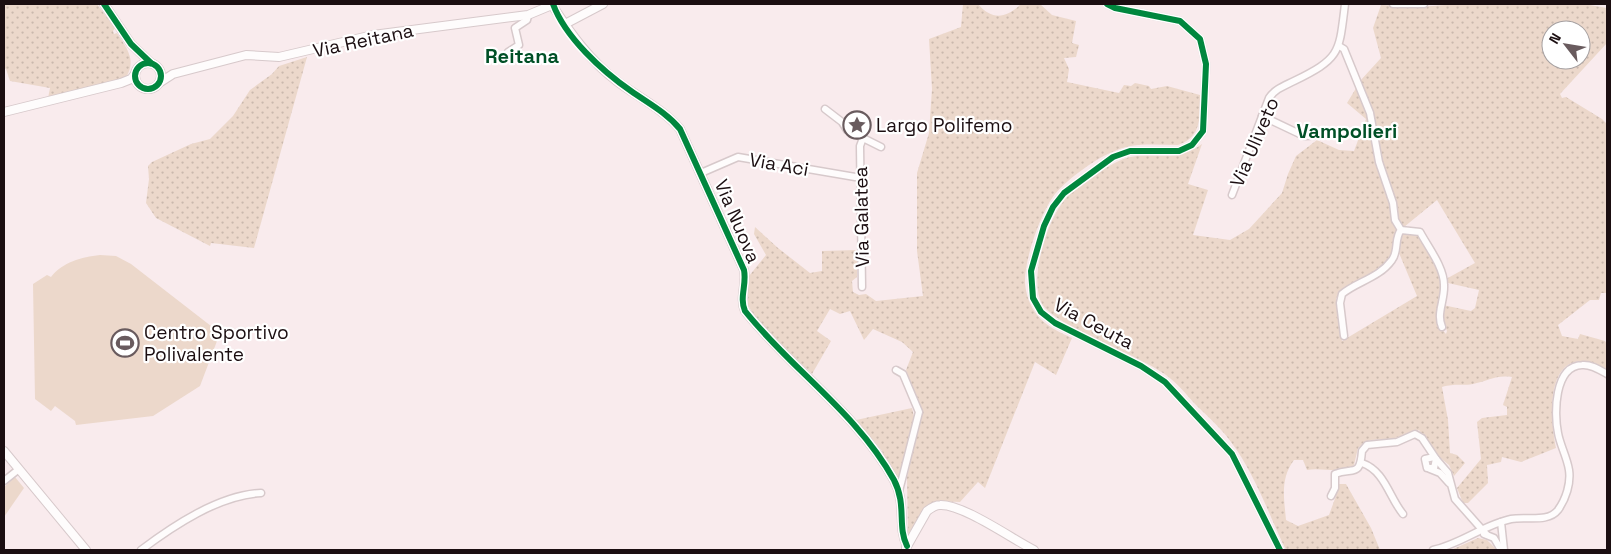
<svg xmlns="http://www.w3.org/2000/svg" width="1611" height="554" font-family="'Space Grotesk',sans-serif">
	<defs>
		<pattern id="grass-dots" width="8" height="8" patternUnits="userSpaceOnUse" patternTransform="scale(1.25)"><rect width="8" height="8" fill="#ecd8cb"/><path d="M2 2h.1M6 6h.1" fill="none" stroke="#cab8ad" stroke-width="1.8" stroke-linecap="round"/></pattern>
	</defs>
	<rect width="100%" height="100%" fill="#f9ebed"/>
	<g fill="url(#grass-dots)" fill-rule="evenodd">
		<path d="M4,4H97L115,28L113,31L114,34L117,33C128,50 137,61 125,79L48,98L50,88L10,81L6,69L4,68Z"/>
		<path d="M963,4H978C992,21 1007,18 1021,4H1040L1052,15L1076,21L1072,43L1079,45L1076,57L1064,58L1069,69L1067,82L1119,93L1124,85L1131,86L1135,83L1149,86L1151,89L1167,86L1200,95C1200,117 1202,137 1178,145C1157,145 1136,142 1117,150C1096,158 1070,177 1055,194C1041,212 1024,260 1025,283C1026,295 1030,306 1037,315C1046,326 1059,332 1072,338L1056,375L1035,362L985,488L978,482L960,502C919,501 930,504 908,534L907,477L922,412L906,370L913,352L902,342L873,329L864,340L850,311L840,314L830,309L817,331L831,341L812,374C796,359 753,322 747,302C745,293 751,285 749,276L766,255L754,234L755,227L778,248L810,273L822,271V251L857,250V277L852,281L853,292L859,295L866,294L876,301L923,296L917,251V173L929,133L932,89L929,39L961,27Z"/>
		<path d="M1458,4H1584L1607,8V43L1560,94L1562,98L1566,97L1602,119L1607,124V293H1601L1599,300H1590L1558,325L1562,336L1578,339L1580,334L1605,341L1607,344V369C1600,366 1593,362 1585,361C1544,358 1551,423 1556,448L1521,462L1502,457L1501,462L1487,465L1488,483L1468,503H1463L1457,488L1481,459L1477,422L1482,418L1507,415V407L1503,405L1512,377C1494,375 1489,381 1473,384C1461,386 1456,383 1442,387L1448,420L1450,453L1457,455L1465,463L1454,476L1449,465L1433,452L1419,430L1392,439L1370,440L1364,443L1358,448L1354,465C1341,475 1323,467 1307,470L1303,460H1294C1280,479 1284,497 1286,520L1298,526L1329,515L1336,496L1337,484H1346L1371,528L1380,550H1286C1269,515 1255,474 1231,442C1221,428 1207,416 1195,404C1186,394 1177,383 1166,375C1139,355 1055,326 1042,304C1028,278 1048,215 1069,195C1083,183 1112,161 1130,157C1160,151 1173,164 1202,144L1188,184L1208,190L1193,235L1230,240L1249,229L1282,193L1288,174L1296,156L1317,140L1339,150L1354,151L1366,119L1347,103L1358,85C1368,112 1371,135 1378,162C1384,189 1406,229 1391,255C1381,274 1356,283 1339,292L1336,299L1342,341L1417,296L1399,253L1401,235L1408,232L1418,233C1425,247 1438,263 1442,278C1448,300 1427,312 1446,334L1447,331L1441,317L1443,305L1471,311L1475,308L1479,290L1448,283L1446,279L1475,263L1437,200L1404,227L1400,226L1381,160L1371,111L1360,81L1381,58L1373,28L1381,5L1419,7ZM1551,30H1581V60H1551Z"/>
		<polygon points="307,57 254,248 211,243 210,246 156,218 146,203 149,179 148,166 152,162 191,144 210,139 233,116 250,90 272,74 279,66"/>
		<polygon points="912,408 915,421 899,479 886,463 882,451 856,420"/>
		<polygon points="1478,538 1487,540 1497,550 1451,550"/>
	</g>
	<g fill="#ecd8cb">
		<path d="M100,255L116,256L131,264L220,333L200,386L153,416L76,425L75,421L55,406L51,411L35,399L33,284L47,275L51,277C63,262 81,257 100,255Z"/>
		<polygon points="15,477 24,488 4,517 4,487"/>
	</g>
	<g fill="none" stroke-linecap="round" stroke-linejoin="round">
		<g stroke="#d7c9cb" stroke-width="9">
			<g id="minor">
				<polyline points="1107,4 1115,8 1180,21 1200,39 1206,64 1203,131 1192,145 1179,151 1130,151 1113,157 1064,193 1053,207 1044,226 1031,271 1033,298 1041,312 1055,323 1141,366 1165,382 1232,454 1280,550"/>
				<polyline points="1393,4 1424,4"/>
				<path d="M1339,46L1344,49L1370,113L1379,162L1393,203L1395,220L1401,230L1420,232C1428,247 1444,267 1444,285C1445,300 1436,313 1442,327"/>
				<polyline points="508,52 519,45 515,28 527,20 528,15"/>
				<polyline points="825,109 842,122 847,130 881,147"/>
				<polyline points="1262,116 1304,136 1326,135"/>
				<polyline points="701,173 738,157 861,178"/>
				<path d="M1232,195L1269,98C1275,89 1284,86 1294,81C1341,58 1339,53 1345,4"/>
				<polyline points="862,287 860,146 863,138"/>
				<path d="M1344,336L1340,303L1342,294C1358,281 1379,278 1392,260C1399,251 1394,238 1401,230"/>
				<polyline points="896,370 903,374 919,412 899,491"/>
				<polyline points="1436,459 1448,473 1455,499 1486,534"/>
				<path d="M1362,463C1385,471 1389,497 1403,514"/>
				<polyline points="1430,469 1440,473 1449,483"/>
				<polyline points="4,481 19,469"/>
				<path d="M1331,496L1335,488V474C1353,467 1360,478 1362,451L1367,445L1397,442L1415,434L1422,438L1436,459L1434,468H1427L1425,459L1434,457"/>
				<polyline points="1501,522 1504,550"/>
				<polyline points="1484,534 1494,538 1501,550"/>
				<path d="M141,550C173,526 219,495 261,493"/>
				<path d="M1433,550C1461,544 1483,525 1511,519C1526,516 1548,523 1558,510C1566,499 1571,483 1569,470C1567,457 1560,445 1558,433C1554,414 1554,366 1582,365C1591,364 1600,370 1607,374"/>
			</g>
		</g>
		<g stroke="#d7c9cb" stroke-width="10">
			<g id="tertiary">
				<polyline points="104,4 131,44 151,63"/>
				<path d="M552,5C571,34 590,61 618,82C638,97 663,109 680,129L744,270C747,285 739,297 745,311C792,370 857,413 894,480C907,505 897,526 907,546"/>
				<polyline points="565,24 603,4"/>
				<circle cx="148" cy="76" r="13"/>
				<polyline points="159,83 173,74 246,55 279,57 373,35 528,15 552,5"/>
				<polyline points="4,112 121,83 131,79 135,74"/>
				<polyline points="4,451 86,550"/>
				<path d="M906,548L927,511C931,508 935,505 940,505C963,504 1012,539 1034,550"/>
			</g>
		</g>
		<use href="#minor" stroke="#fefcfc" stroke-width="6"/>
		<use href="#tertiary" stroke="#fefcfc" stroke-width="8"/>
		<g stroke="#fff" stroke-width="9">
			<g id="cycleway">
				<polyline points="104,4 131,44 151,63"/>
				<path d="M553,4C565,37 602,71 631,91C648,103 667,113 680,129L744,270C747,285 739,297 745,311C792,370 857,413 894,480C907,505 897,526 907,546"/>
				<polyline points="1107,4 1115,8 1180,21 1200,39 1206,64 1203,131 1192,145 1179,151 1130,151 1113,157 1064,193 1053,207 1044,226 1031,271 1033,298 1041,312 1055,323 1141,366 1165,382 1232,454 1280,550"/>
				<circle cx="148" cy="76" r="13"/>
			</g>
		</g>
		<use href="#cycleway" stroke="#00873e" stroke-width="6"/>
	</g>
	<defs>
		<g id="sight-ring" transform="scale(1.4375)"><circle r="9.5" fill="#fff" stroke="#695b5e" stroke-width="1.5"/><path d="M0-6L1.8-2.2L6-1.7L2.9 1.2L3.7 5.4L0 3.3L-3.7 5.4L-2.9 1.2L-6-1.7L-1.8-2.2Z" fill="#695b5e"/></g>
		<g id="stadium-ring" transform="scale(1.4375)"><circle r="9.5" fill="#fff" stroke="#695b5e" stroke-width="1.5"/><path d="M0-5a6.5 5 0 1 0 0 10a6.5 5 0 1 0 0-10ZM-3.5-1.8h7v3.6h-7Z" fill="#695b5e"/></g>
	</defs>
	<g fill-rule="evenodd">
		<use href="#sight-ring" x="857" y="125"/>
		<use href="#stadium-ring" x="125" y="343"/>
	</g>
	<g text-anchor="middle" stroke-width="4.5" stroke-linejoin="round" paint-order="stroke">
		<g font-size="19" fill="#1b0e11" stroke="#fff">
			<text transform="translate(363 40) rotate(-12)" y="7">Via Reitana</text>
			<text transform="translate(1254 142) rotate(-67)" y="7">Via Uliveto</text>
			<text transform="translate(779 164) rotate(10)" y="7">Via Aci</text>
			<text transform="translate(861 217) rotate(-91)" y="7">Via Galatea</text>
			<text transform="translate(738 221) rotate(67)" y="7">Via Nuova</text>
			<text transform="translate(1094 323) rotate(28)" y="7">Via Ceuta</text>
		</g>
		<g font-size="19" fill="#1b0e11" stroke="#fff" text-anchor="start">
			<text x="876" y="132">Largo Polifemo</text>
			<text x="144" y="339">Centro Sportivo<tspan x="144" dy="22">Polivalente</tspan></text>
		</g>
		<g font-size="20" font-weight="bold" fill="#005026" stroke="#fff">
			<text x="522" y="63">Reitana</text>
			<text x="1347" y="138">Vampolieri</text>
		</g>
	</g>
	<rect width="1611" height="554" fill="none" stroke="#1b0e11" stroke-width="10"/>
	<g transform="translate(1566 45) rotate(301)"><circle r="24" fill="#ffffff" stroke="#a49fa0"/>
	<path d="M0-4L9 19L0 12L-9 19Z" fill="#695b5e"/>
	<text y="-8" font-size="14" font-weight="bold" text-anchor="middle" fill="#1b0e11">N</text>
	</g>
</svg>
